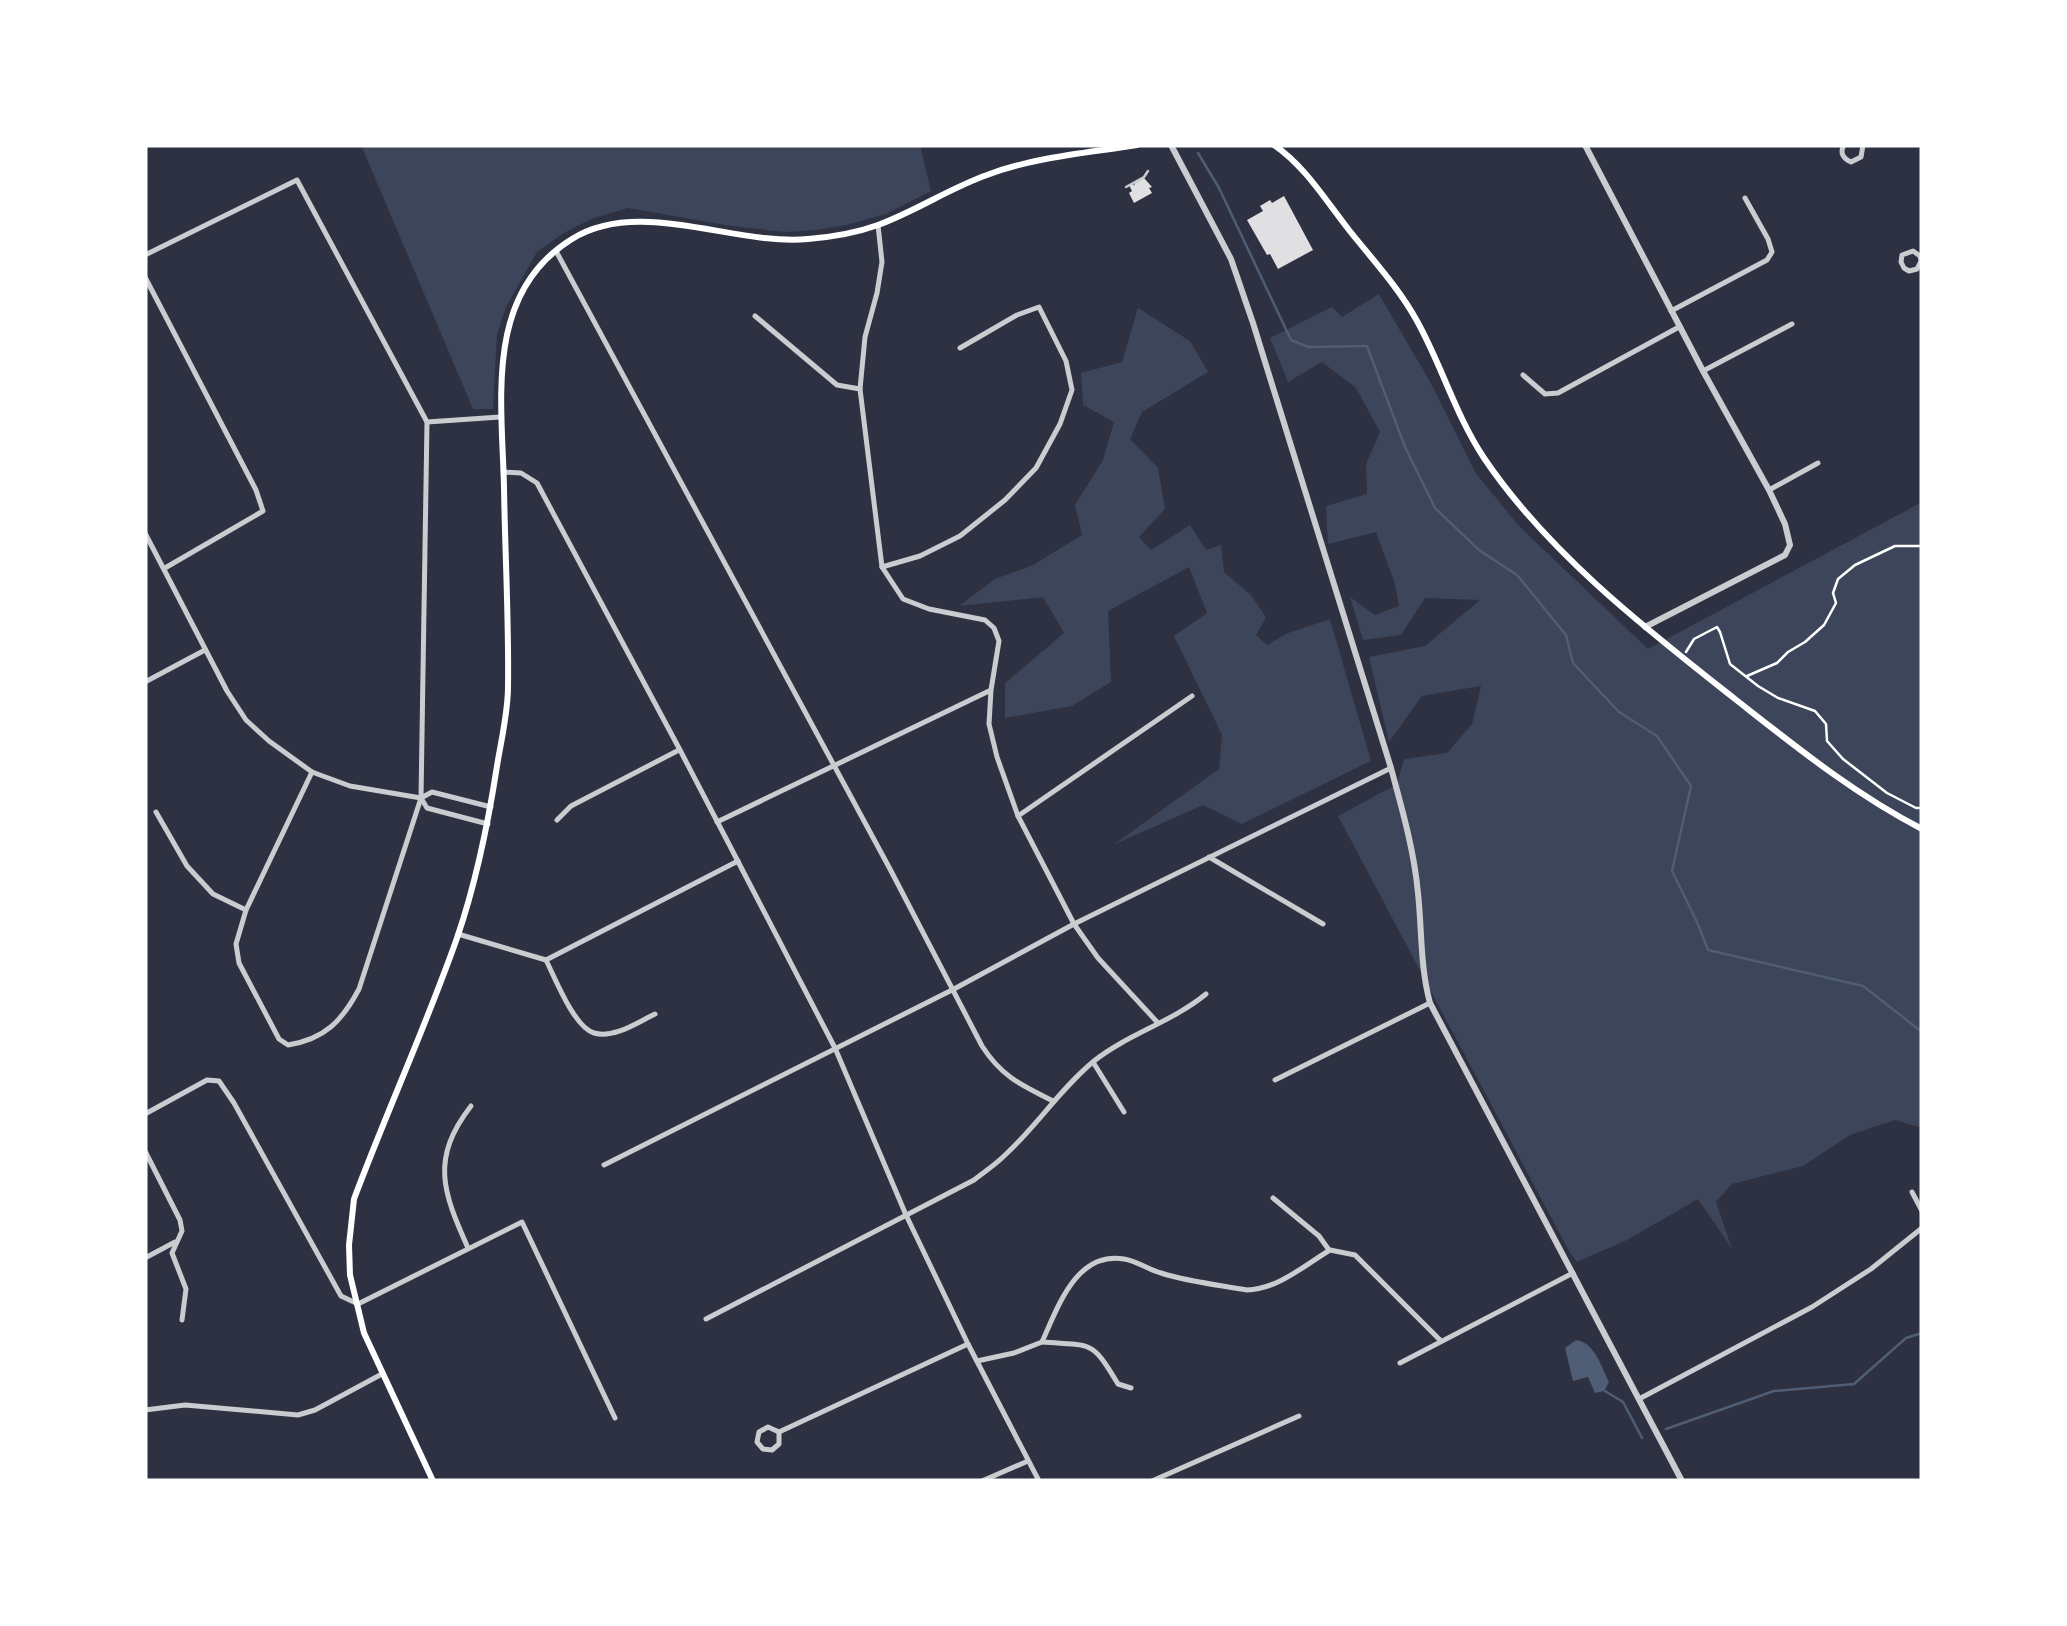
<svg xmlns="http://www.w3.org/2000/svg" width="2067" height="1626" font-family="'IBM Plex Serif',serif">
	<rect width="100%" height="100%" fill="#2d3142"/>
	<g fill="#3c4559">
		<polygon points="361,145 920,145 931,191 886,214 846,225 816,230 786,232 731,226 628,208 591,219 564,233 537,252 506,307 497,334 493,409 473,409"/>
		<polygon points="1379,294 1433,387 1475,472 1518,525 1648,649 1922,502 1922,1128 1895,1120 1850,1135 1803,1166 1732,1184 1716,1202 1732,1249 1698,1199 1627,1240 1577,1262 1570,1253 1338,816 1397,784 1404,759 1447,753 1472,724 1481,686 1422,696 1389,742 1369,657 1425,646 1480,600 1425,598 1401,635 1363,640 1350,597 1375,615 1399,606 1395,584 1376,532 1328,544 1326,506 1367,494 1366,464 1380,432 1356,388 1322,362 1288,382 1270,338 1332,307 1342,317"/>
		<polygon points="1138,308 1190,341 1208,372 1142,412 1130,439 1158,468 1165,509 1139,537 1151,550 1190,525 1206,550 1221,545 1224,572 1251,595 1266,617 1256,635 1267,645 1288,633 1330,619 1371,761 1242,824 1203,805 1113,845 1219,769 1222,735 1174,636 1207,613 1189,567 1108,611 1111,682 1072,706 1005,718 1005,683 1064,633 1043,597 959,606 995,579 1033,565 1082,535 1075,505 1103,460 1114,422 1083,405 1081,373 1122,362"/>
	</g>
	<path fill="#4f5d75" d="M1576,1340C1595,1343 1601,1366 1609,1382L1604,1391L1595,1393L1588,1377L1573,1381L1565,1348Z"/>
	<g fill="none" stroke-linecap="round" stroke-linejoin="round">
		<g stroke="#4f5d75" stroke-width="2.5">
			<polyline points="1198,153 1219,188 1291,340 1308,347 1367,346 1405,447 1435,508 1479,550 1517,575 1566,635 1573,663 1619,712 1657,736 1691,786 1672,871 1697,922 1708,950 1863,986 1922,1032"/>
			<polyline points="1605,1391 1623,1402 1642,1438"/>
			<polyline points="1666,1429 1774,1391 1854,1384 1906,1338 1922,1333"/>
		</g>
	</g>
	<g fill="#e0e0e3">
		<polygon points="1144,178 1152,187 1149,188 1152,193 1134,203 1129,193 1132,191 1129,185 1133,183 1134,186 1135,183"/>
		<polygon points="1284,196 1313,250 1278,269 1270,254 1267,255 1247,220 1263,211 1260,206 1270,200 1272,203"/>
	</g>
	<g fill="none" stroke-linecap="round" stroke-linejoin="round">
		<g stroke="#fff" stroke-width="2.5">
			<polyline points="1686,652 1694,639 1717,627 1720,632 1730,664 1758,686 1778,698 1815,711 1826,724 1827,741 1843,759 1887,793 1916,808 1922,808"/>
			<polyline points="1747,676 1777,663 1788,652 1805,642 1824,625 1836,603 1833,593 1838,579 1855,565 1895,546 1922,546"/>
		</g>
		<polyline stroke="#caccd0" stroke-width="2.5" points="1126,187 1144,177 1148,171"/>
		<g stroke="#caccd0" stroke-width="5">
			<path d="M1844,145C1839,153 1844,159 1851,162L1861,157L1863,145"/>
			<polyline points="878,225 882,262 877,293 865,337 860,389 882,567 903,599 929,609 985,620 994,628 999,641 991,690 989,724 997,757 1018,816 1074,924 1098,958 1158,1023"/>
			<path d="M556,251L890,869L982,1046C1002,1077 1021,1085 1053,1101"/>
			<path d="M145,255L297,180L427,422L421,798L359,989C342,1021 325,1039 288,1045L279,1039L239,963L236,944L246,910L312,772"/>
			<polyline points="1920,256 1921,261 1917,269 1909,271 1904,268 1901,262 1902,255 1913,251 1920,256 1922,255"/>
			<polyline points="145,277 256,490 263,511 165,568"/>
			<polyline points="1671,311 1767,260 1772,252 1768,239 1745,198"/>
			<polyline points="755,316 837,385 860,389"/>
			<polyline points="1703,371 1792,324"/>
			<polyline points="1523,375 1545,394 1558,393 1679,327"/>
			<polyline points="427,422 500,417"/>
			<polyline points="503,472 521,473 537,483 680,750 835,1048 906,1215 968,1344 1039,1481"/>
			<polyline points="1769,490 1818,463"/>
			<polyline points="145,533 227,691 246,720 269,741 312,772 350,786 421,798 432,792 491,807"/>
			<polyline points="882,567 920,556 960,536 1005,500 1036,468 1060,424 1072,390 1066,361 1039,307 1017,315 960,348"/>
			<polyline points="145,682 205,650"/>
			<polyline points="421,798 427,808 488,824"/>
			<polyline points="156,812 187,866 213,894 246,910"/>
			<polyline points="1018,816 1192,696"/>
			<polyline points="557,820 571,806 679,750"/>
			<polyline points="717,822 989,691"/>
			<polyline points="1209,857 1323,924"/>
			<path d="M458,934L546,960C555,978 574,1027 594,1033C614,1039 638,1022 655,1014"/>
			<polyline points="546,960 738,861"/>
			<polyline points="1093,1062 1124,1112"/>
			<polyline points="1275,1080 1430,1003"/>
			<polyline points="145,1114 207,1080 219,1081 234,1103 341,1296 358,1304 522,1222 615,1418"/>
			<polyline points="145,1151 180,1220 182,1231 172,1253 186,1289 182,1320"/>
			<polyline points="604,1165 954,989 1074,924 1391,768"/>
			<polyline points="1912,1192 1922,1211"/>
			<polyline points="1273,1198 1319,1236 1329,1250"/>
			<path d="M468,1248C443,1192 430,1159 471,1106"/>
			<polyline points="145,1258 175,1242"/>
			<path d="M706,1319L974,1180C984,1172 995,1165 1004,1156C1036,1127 1060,1089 1094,1061C1128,1034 1172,1022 1206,994"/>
			<path d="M1042,1342C1093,1346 1091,1339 1118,1384L1131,1388"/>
			<path d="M977,1361L1014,1353L1042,1342C1058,1307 1076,1251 1124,1259C1137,1261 1149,1270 1161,1273C1189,1282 1219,1285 1247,1290C1278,1289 1305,1265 1330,1250L1355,1255L1440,1340"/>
			<polyline points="1400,1363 1573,1273"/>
			<polyline points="1639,1399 1812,1307 1871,1269 1922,1228"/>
			<polyline points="145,1410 185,1405 298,1415 315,1410 382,1374"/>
			<polyline points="779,1432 779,1444 772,1450 763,1449 757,1442 759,1432 768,1427 779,1432 968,1344"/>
			<polyline points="982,1481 1028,1461"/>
			<polyline points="1152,1481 1299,1416"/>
		</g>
		<g stroke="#caccd0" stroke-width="6">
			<path d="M1171,145L1231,259L1253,323L1391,768C1402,809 1414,850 1418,893C1422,930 1420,966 1430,1003L1682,1481"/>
			<polyline points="1585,145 1703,371 1769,490 1785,524 1790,545 1785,555 1645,627"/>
		</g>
		<g stroke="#fff" stroke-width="6">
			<path d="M1274,145C1305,166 1326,201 1349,230C1372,259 1399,288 1417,321C1442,366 1455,414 1484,458C1548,553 1646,629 1735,699C1795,746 1854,794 1922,829"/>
			<path d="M433,1481L364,1333L350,1275L349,1245L354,1199C387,1111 426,1026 457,938C476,883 488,824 497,766C501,741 508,713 508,687C509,621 505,554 504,487C502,400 484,293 572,239C639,197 734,246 808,239C832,237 856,233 878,225C916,211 950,188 987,175C1034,157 1088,153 1137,145"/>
		</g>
	</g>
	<rect width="2067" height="1626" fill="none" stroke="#ffffff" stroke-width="295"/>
</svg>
